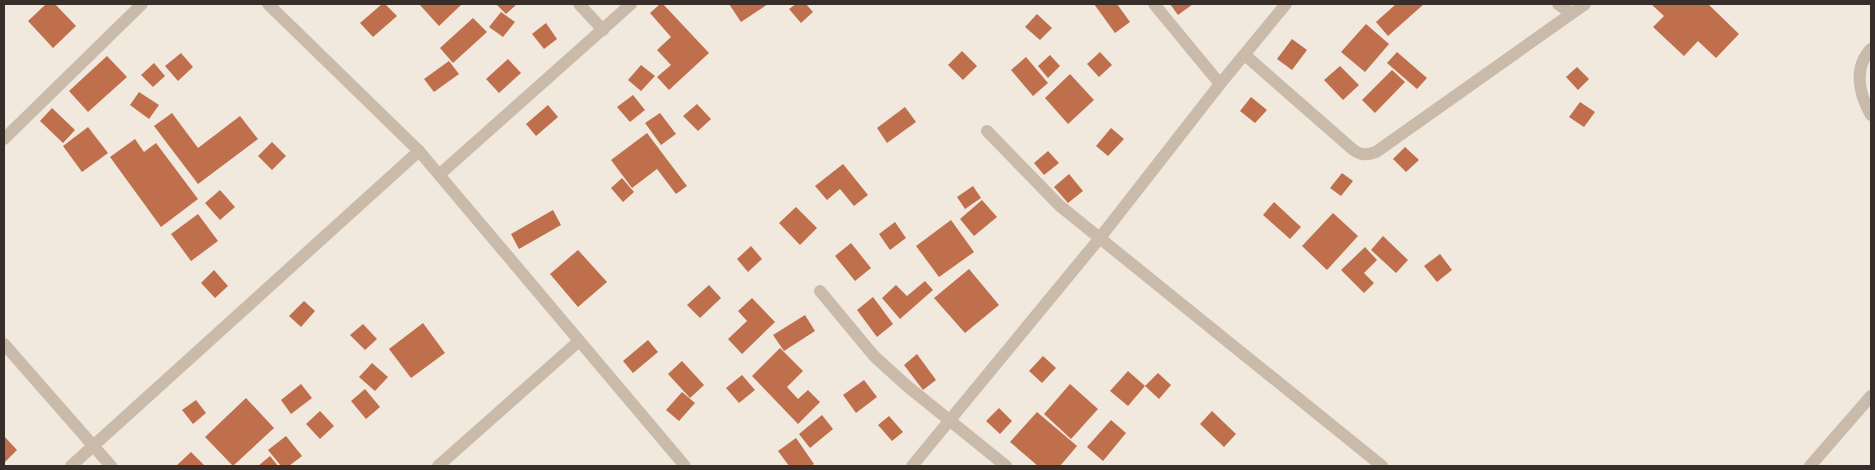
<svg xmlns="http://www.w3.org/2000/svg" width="1875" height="470" font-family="'Open Sans',sans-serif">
	<rect width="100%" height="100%" fill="#f1e9de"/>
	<g fill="#c06f4d">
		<polygon points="46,4 55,4 76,26 53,48 28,21"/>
		<polygon points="382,4 385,4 397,16 373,37 360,23"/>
		<polygon points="419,4 462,4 439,26"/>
		<polygon points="496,4 517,4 506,14"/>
		<polygon points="660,4 663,4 709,53 669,90 657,77 671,65 657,50 671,37 650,13"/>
		<polygon points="729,4 768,4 741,22"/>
		<polygon points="796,4 806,4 813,12 801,23 789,9"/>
		<polygon points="1094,4 1117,4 1130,22 1115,33"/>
		<polygon points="1170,4 1193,4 1178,15"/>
		<polygon points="1396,4 1424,4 1388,36 1376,22"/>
		<polygon points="1651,4 1708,4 1739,34 1716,58 1698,41 1684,56 1653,27 1664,16"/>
		<polygon points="501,12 515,22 503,37 489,27"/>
		<polygon points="1037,14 1052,28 1040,40 1025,27"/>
		<polygon points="473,18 487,32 453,63 440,48"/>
		<polygon points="546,23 557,39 544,49 532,34"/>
		<polygon points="1366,24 1389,44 1365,72 1341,52"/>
		<polygon points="1292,39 1307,50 1292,70 1277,59"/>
		<polygon points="962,51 977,66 963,80 948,65"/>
		<polygon points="1100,52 1112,65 1099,77 1087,64"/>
		<polygon points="1397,52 1427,78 1417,89 1387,63"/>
		<polygon points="181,53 193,67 178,81 165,66"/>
		<polygon points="1050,55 1060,66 1048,78 1038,66"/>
		<polygon points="107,56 127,77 88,112 69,91"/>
		<polygon points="1026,57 1048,83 1033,96 1011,70"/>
		<polygon points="508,59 521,73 499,93 486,79"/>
		<polygon points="449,61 459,74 434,92 424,79"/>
		<polygon points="154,63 165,76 153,87 141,75"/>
		<polygon points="641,65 655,76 641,91 628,80"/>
		<polygon points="1340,66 1359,85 1343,100 1324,80"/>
		<polygon points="1577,67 1589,79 1578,90 1566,77"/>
		<polygon points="1392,70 1405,82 1375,113 1362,100"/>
		<polygon points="1070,74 1094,100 1068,124 1045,98"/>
		<polygon points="139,92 159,105 149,119 130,105"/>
		<polygon points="633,95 645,110 630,122 617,107"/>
		<polygon points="1251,97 1267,110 1255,123 1240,111"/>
		<polygon points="1580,102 1595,112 1584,127 1569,117"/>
		<polygon points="697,104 711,119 698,131 683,116"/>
		<polygon points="548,105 558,117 536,136 526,124"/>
		<polygon points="905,107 916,122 887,143 877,128"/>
		<polygon points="52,108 75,130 63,143 40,121"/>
		<polygon points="172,113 198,148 240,116 258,139 198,184 154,126"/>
		<polygon points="660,113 676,134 661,145 645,123"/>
		<polygon points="88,127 108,153 82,172 63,146"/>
		<polygon points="1111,128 1124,139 1108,156 1096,146"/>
		<polygon points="647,133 687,186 676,194 657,169 632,188 611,160"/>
		<polygon points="135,139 144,152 156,143 198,199 161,227 110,157"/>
		<polygon points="272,142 286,156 272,170 258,156"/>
		<polygon points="1405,147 1419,160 1406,172 1393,159"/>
		<polygon points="1048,151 1059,163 1044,175 1034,163"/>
		<polygon points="843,164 868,195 854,206 840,189 827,200 815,186"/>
		<polygon points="1342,173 1353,181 1341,196 1330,188"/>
		<polygon points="1069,174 1083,191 1068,203 1054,187"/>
		<polygon points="622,178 634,192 623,202 611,188"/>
		<polygon points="973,186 981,198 965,209 957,197"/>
		<polygon points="220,190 235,207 220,220 205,203"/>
		<polygon points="982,200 997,217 974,236 960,219"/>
		<polygon points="1274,202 1301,227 1290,239 1263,215"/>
		<polygon points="796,207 817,228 800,245 779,223"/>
		<polygon points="553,210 561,225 519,249 511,234"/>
		<polygon points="1333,213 1358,236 1327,270 1302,246"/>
		<polygon points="198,214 218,241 191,261 171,234"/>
		<polygon points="951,220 974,252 939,277 916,246"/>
		<polygon points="895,222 906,238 890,250 879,234"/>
		<polygon points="1383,236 1408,260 1396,273 1371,250"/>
		<polygon points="851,243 871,268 855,281 835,256"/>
		<polygon points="751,246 762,259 748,272 737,259"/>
		<polygon points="1365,247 1377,260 1364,273 1374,283 1364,293 1341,270"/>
		<polygon points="578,250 607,282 578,307 550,274"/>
		<polygon points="1440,254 1452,270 1437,282 1424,266"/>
		<polygon points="969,269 999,305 965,333 934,298"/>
		<polygon points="214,270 228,286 215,298 201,283"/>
		<polygon points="925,281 933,290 900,319 882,298 896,285 907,296"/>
		<polygon points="709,285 721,298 700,318 687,305"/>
		<polygon points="873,297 893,324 877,337 857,310"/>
		<polygon points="752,298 775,322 742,354 728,339 747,321 738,311"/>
		<polygon points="304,301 315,311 301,327 289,316"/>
		<polygon points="805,315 815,331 784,351 773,335"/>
		<polygon points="423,323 445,353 411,378 389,349"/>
		<polygon points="363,324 377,339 365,350 350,335"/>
		<polygon points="648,340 658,352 633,373 623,361"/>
		<polygon points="780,348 803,371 787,387 798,399 808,390 820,402 798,424 752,376"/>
		<polygon points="917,354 936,380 923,390 904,365"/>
		<polygon points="1043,356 1056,368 1042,383 1029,371"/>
		<polygon points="682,361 704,385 690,398 668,374"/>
		<polygon points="372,363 388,377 375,391 359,377"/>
		<polygon points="1128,371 1145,386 1128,406 1110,391"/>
		<polygon points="1158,373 1171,385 1159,399 1145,386"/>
		<polygon points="742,375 755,390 739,403 726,388"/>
		<polygon points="864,380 877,397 856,413 843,395"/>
		<polygon points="301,384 312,398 291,414 281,400"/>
		<polygon points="1070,384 1098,409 1071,439 1044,414"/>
		<polygon points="365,389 380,407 366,419 351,401"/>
		<polygon points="682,392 695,403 679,421 666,410"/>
		<polygon points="246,398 274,428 233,466 205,437"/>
		<polygon points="196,400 206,413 193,424 182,410"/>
		<polygon points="999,408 1012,421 1000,434 986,421"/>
		<polygon points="320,411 334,426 320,439 306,424"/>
		<polygon points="1212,411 1236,434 1224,447 1200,424"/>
		<polygon points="1037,412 1077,446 1060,466 1038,466 1010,442"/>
		<polygon points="822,415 833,429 810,448 799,434"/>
		<polygon points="889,416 903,432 892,441 878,425"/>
		<polygon points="1111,420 1126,433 1103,461 1087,447"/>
		<polygon points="4,436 17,450 4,463"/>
		<polygon points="286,436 302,456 289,466 281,466 268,450"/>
		<polygon points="796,438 814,464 811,466 789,466 778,451"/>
		<polygon points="191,452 205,466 176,466"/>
		<polygon points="270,456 278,466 258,466"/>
	</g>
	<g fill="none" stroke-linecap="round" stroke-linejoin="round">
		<g stroke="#c9baaa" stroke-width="12">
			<polyline points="268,4 419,151 685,466"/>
			<polyline points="579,4 603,30"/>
			<polyline points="1154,4 1220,84"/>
			<polyline points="1558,4 1571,13"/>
			<path d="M1871,49C1853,68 1859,94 1871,115"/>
			<path d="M1245,55L1350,147C1359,155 1364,156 1376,152L1585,4"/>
			<polyline points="987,131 1060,206 1382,466"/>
			<polyline points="4,139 142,4"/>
			<polyline points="440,174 631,4"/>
			<polyline points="820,291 874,356 907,386 1006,466"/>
			<polyline points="4,344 111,466"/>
			<polyline points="71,466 419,151"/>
			<polyline points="438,466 579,341"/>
			<polyline points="912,466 1099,239 1220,84 1286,4"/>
			<polyline points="1810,466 1871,396"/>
		</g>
	</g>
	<rect width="1875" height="470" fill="none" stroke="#372e29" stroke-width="10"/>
</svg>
